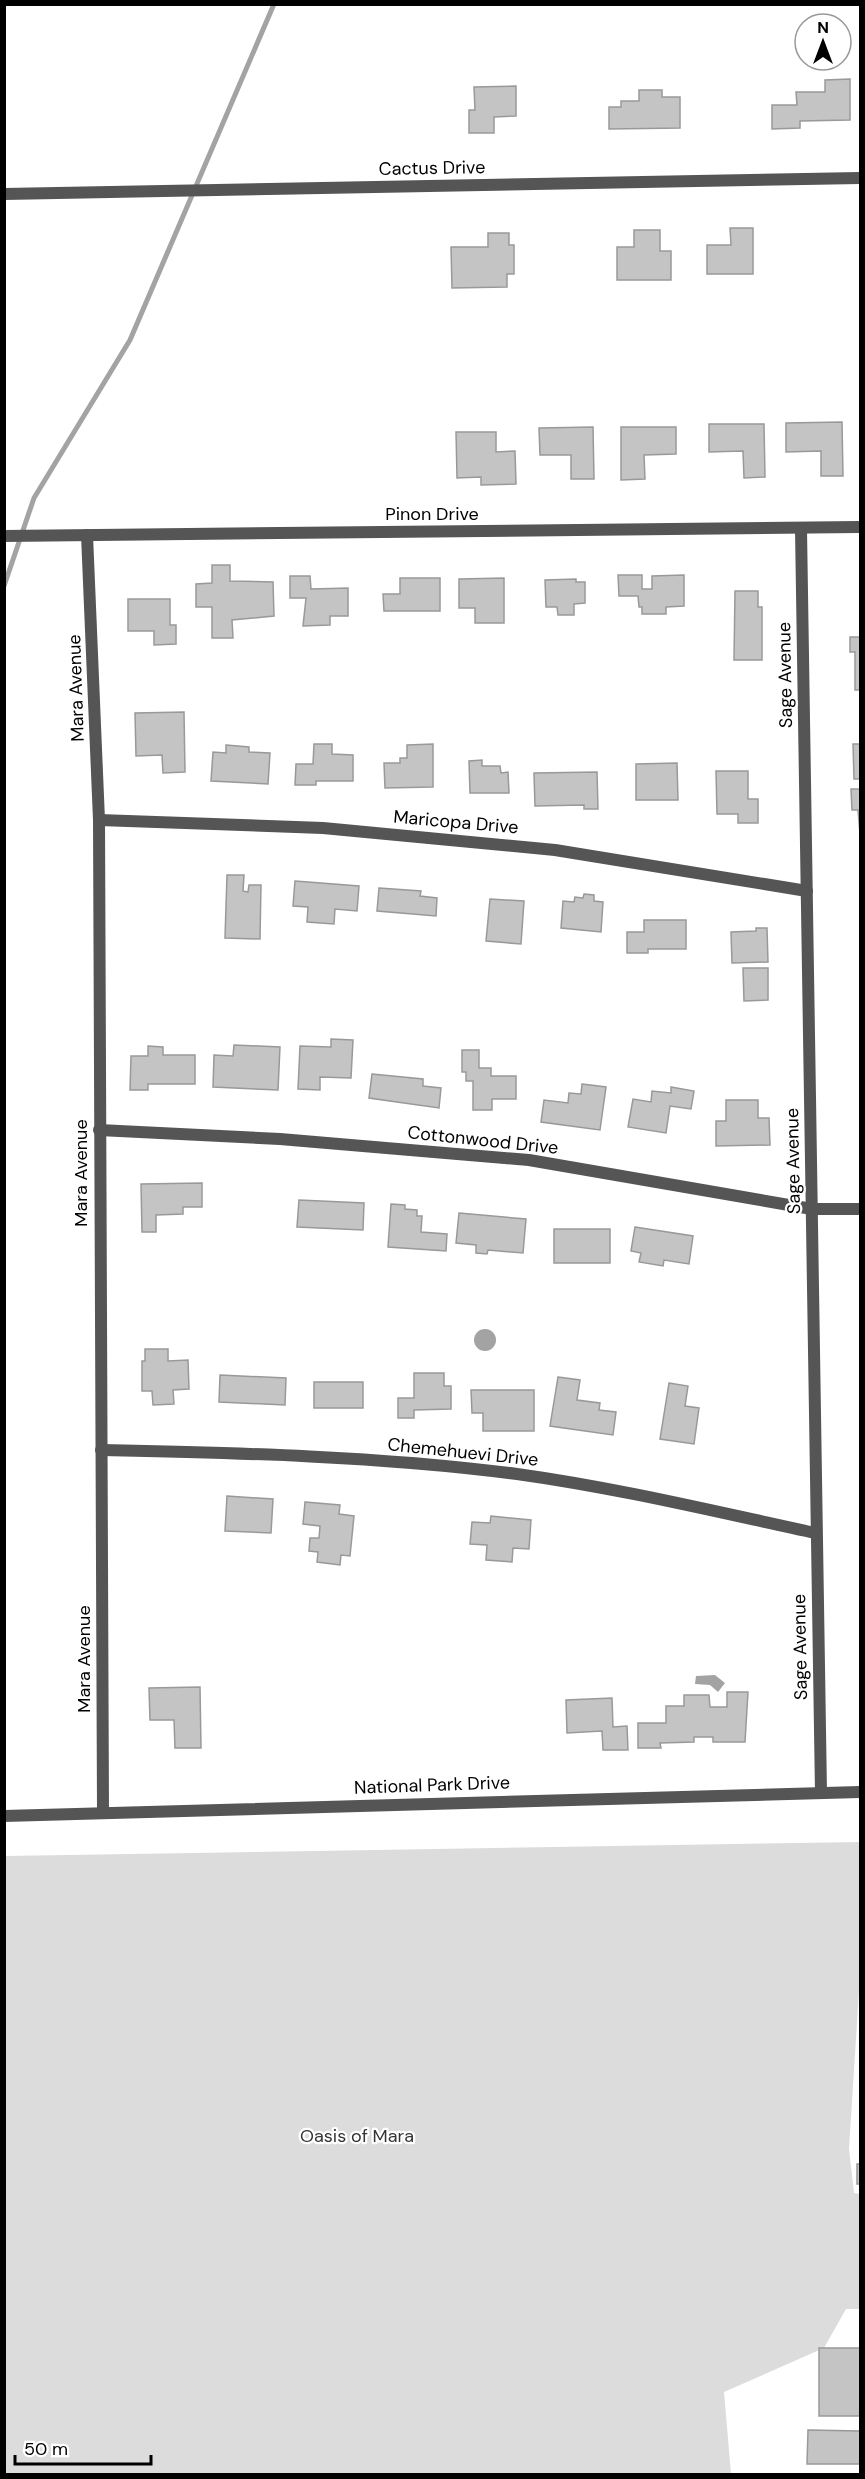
<svg xmlns="http://www.w3.org/2000/svg" width="865" height="2479" font-family="'DM Sans',sans-serif">
	<rect width="100%" height="100%" fill="#fff"/>
	<polygon fill="#dcdcdc" points="860,1842 860,1975 849,2149 854,2193 860,2194 860,2309 846,2309 824,2348 724,2392 731,2474 5,2474 5,1856"/>
	<g fill="#a3a3a3">
		<circle cx="485" cy="1340" r="11"/>
		<polygon points="715,1675 725,1683 718,1692 710,1685 695,1684 696,1676"/>
	</g>
	<g fill="none" stroke-linecap="round" stroke-linejoin="round">
		<polyline stroke="#a3a3a3" stroke-width="5" points="4,586 34,498 130,340 274,4"/>
	</g>
	<g fill="#c4c4c4" stroke="#999" stroke-width="1.5">
		<polygon points="850,79 850,120 800,121 800,128 772,129 772,105 797,105 796,92 825,92 825,80"/>
		<polygon points="516,86 516,116 494,117 494,133 469,133 469,110 475,110 474,87"/>
		<polygon points="639,90 662,90 662,97 680,97 680,128 609,129 609,107 621,107 621,101 639,101"/>
		<polygon points="730,228 753,228 753,274 707,274 707,245 731,245"/>
		<polygon points="634,230 660,230 660,251 671,251 671,280 617,280 617,247 634,247"/>
		<polygon points="488,233 509,233 509,245 514,245 514,274 507,274 507,287 452,288 451,247 488,247"/>
		<polygon points="842,422 843,476 821,476 821,451 786,452 786,423"/>
		<polygon points="709,424 764,424 765,477 744,478 743,451 709,452"/>
		<polygon points="593,427 594,479 571,479 571,455 540,455 539,428"/>
		<polygon points="621,427 676,427 676,454 644,455 645,479 621,480"/>
		<polygon points="456,432 496,432 496,452 515,451 516,484 481,485 481,477 457,478"/>
		<polygon points="212,565 230,565 230,581 273,582 274,616 232,620 233,638 212,638 212,607 196,607 196,584 212,583"/>
		<polygon points="618,575 642,575 642,589 652,589 652,576 684,575 684,606 666,607 666,614 642,614 642,607 639,607 638,596 619,596"/>
		<polygon points="290,576 310,576 311,589 348,588 348,616 330,616 330,625 303,626 306,598 290,598"/>
		<polygon points="400,578 440,578 440,611 384,611 383,594 400,594"/>
		<polygon points="504,578 504,623 475,623 475,608 459,608 459,579"/>
		<polygon points="576,579 576,582 585,582 585,603 574,604 574,615 558,615 557,607 546,607 545,580"/>
		<polygon points="735,591 758,591 758,607 762,607 762,660 734,660"/>
		<polygon points="128,599 170,599 170,625 176,625 176,644 154,645 154,631 128,631"/>
		<polygon points="850,637 860,637 860,690 855,690 855,652 850,652"/>
		<polygon points="184,712 185,772 163,773 162,755 136,756 135,713"/>
		<polygon points="314,744 332,744 332,754 353,755 353,781 316,781 316,785 295,785 296,764 313,764"/>
		<polygon points="433,744 433,787 385,788 384,763 400,763 400,758 407,758 407,745"/>
		<polygon points="853,744 860,744 860,779 854,779"/>
		<polygon points="226,745 249,747 249,752 270,753 268,784 211,781 213,752 226,753"/>
		<polygon points="482,760 482,766 500,766 501,773 508,772 509,793 470,793 469,761"/>
		<polygon points="677,763 678,800 636,800 636,764"/>
		<polygon points="716,771 748,771 748,799 758,799 758,823 738,823 738,814 717,814"/>
		<polygon points="597,772 598,809 584,809 584,805 535,806 534,773"/>
		<polygon points="851,789 860,789 860,834 858,810 852,810"/>
		<polygon points="227,875 244,875 243,891 248,892 249,885 261,885 260,939 225,938"/>
		<polygon points="295,881 359,886 357,911 335,909 334,924 307,922 308,907 293,906"/>
		<polygon points="379,888 421,891 420,896 437,898 436,916 377,911"/>
		<polygon points="584,894 594,895 594,901 603,902 601,932 561,928 563,901 574,902 575,897 583,898"/>
		<polygon points="490,899 524,901 521,944 486,941"/>
		<polygon points="644,920 686,920 686,949 648,949 648,953 627,953 627,932 644,932"/>
		<polygon points="756,928 767,928 768,962 732,963 731,932 756,931"/>
		<polygon points="743,968 768,968 768,1000 744,1001"/>
		<polygon points="331,1039 353,1040 351,1078 320,1077 320,1090 298,1089 300,1046 331,1047"/>
		<polygon points="234,1045 280,1047 278,1090 213,1087 214,1055 233,1056"/>
		<polygon points="148,1046 163,1047 163,1055 195,1055 195,1084 148,1084 148,1090 130,1090 131,1056 148,1056"/>
		<polygon points="462,1050 479,1050 479,1068 491,1068 491,1076 516,1076 516,1099 492,1099 492,1110 473,1110 473,1081 466,1081 466,1072 462,1072"/>
		<polygon points="372,1074 423,1079 423,1086 441,1088 439,1108 369,1098"/>
		<polygon points="582,1084 606,1087 600,1130 541,1122 544,1100 568,1103 569,1093 581,1094"/>
		<polygon points="671,1087 694,1091 691,1109 670,1106 666,1133 628,1127 633,1099 651,1102 652,1091 671,1093"/>
		<polygon points="726,1100 758,1100 758,1118 769,1118 770,1145 716,1146 716,1121 726,1121"/>
		<polygon points="202,1183 202,1207 183,1207 183,1214 156,1215 156,1232 142,1232 141,1184"/>
		<polygon points="299,1200 364,1203 363,1230 297,1227"/>
		<polygon points="391,1204 405,1205 405,1209 417,1210 417,1216 422,1216 421,1232 447,1234 446,1251 388,1247"/>
		<polygon points="459,1213 526,1219 523,1253 488,1250 487,1254 476,1253 476,1245 456,1243"/>
		<polygon points="635,1227 693,1236 689,1264 664,1260 663,1266 639,1262 641,1253 631,1251"/>
		<rect x="554" y="1229" width="56" height="34"/>
		<polygon points="145,1349 168,1349 168,1361 188,1360 189,1389 173,1390 174,1404 153,1405 152,1391 142,1391 142,1361 145,1361"/>
		<polygon points="414,1373 444,1373 444,1386 451,1386 451,1409 414,1410 414,1418 398,1418 398,1398 414,1398"/>
		<polygon points="220,1375 286,1378 285,1405 219,1402"/>
		<polygon points="558,1377 580,1380 577,1400 600,1403 599,1410 616,1412 613,1435 550,1426"/>
		<rect x="314" y="1382" width="49" height="26"/>
		<polygon points="669,1383 688,1386 685,1406 699,1408 694,1444 660,1439"/>
		<polygon points="471,1390 534,1390 534,1431 483,1431 483,1413 472,1413"/>
		<polygon points="227,1496 273,1499 271,1533 225,1531"/>
		<polygon points="305,1502 340,1505 339,1514 354,1516 350,1556 341,1555 340,1565 317,1562 318,1552 309,1551 310,1538 319,1538 320,1526 303,1524"/>
		<polygon points="491,1516 531,1520 529,1549 513,1548 512,1562 486,1560 487,1545 470,1544 472,1522 490,1523"/>
		<polygon points="200,1687 201,1748 175,1748 174,1720 150,1720 149,1688"/>
		<polygon points="727,1692 748,1692 745,1742 713,1742 713,1737 694,1737 694,1742 660,1743 661,1748 638,1748 638,1723 666,1723 666,1706 684,1706 684,1695 709,1695 710,1707 727,1707"/>
		<polygon points="612,1698 613,1727 627,1726 628,1750 603,1750 602,1731 567,1733 566,1700"/>
		<rect x="857" y="2164" width="3" height="20"/>
		<rect x="819" y="2348" width="41" height="68"/>
		<polygon points="808,2430 860,2431 860,2464 807,2464"/>
	</g>
	<g fill="none" stroke-linecap="round" stroke-linejoin="round">
		<g stroke="#555" stroke-width="12">
			<polyline points="4,194 860,178"/>
			<polyline points="801,529 821,1793"/>
			<polyline points="87,535 99,820 103,1812"/>
			<polyline points="4,536 860,527"/>
			<polyline points="99,820 323,828 555,850 807,891"/>
			<polyline points="99,1130 280,1139 529,1160 812,1209 860,1209"/>
			<path d="M101,1450C240,1453 380,1456 517,1474C618,1488 717,1512 815,1533"/>
		</g>
		<polyline stroke="#555" stroke-width="12" points="4,1816 860,1792"/>
	</g>
	<g text-anchor="middle" stroke-width="4.5" stroke-linejoin="round" paint-order="stroke">
		<g font-size="18" fill="#000" stroke="#fff">
			<text transform="translate(432 168) rotate(-1)" y="6">Cactus Drive</text>
			<text x="432" y="520">Pinon Drive</text>
			<text transform="translate(785 675) rotate(-91)" y="6">Sage Avenue</text>
			<text transform="translate(76 688) rotate(-92)" y="6">Mara Avenue</text>
			<text transform="translate(456 822) rotate(5)" y="6">Maricopa Drive</text>
			<text transform="translate(483 1140) rotate(6)" y="6">Cottonwood Drive</text>
			<text transform="translate(793 1161) rotate(-91)" y="6">Sage Avenue</text>
			<text transform="translate(81 1173) rotate(-90)" y="6">Mara Avenue</text>
			<text transform="translate(463 1452) rotate(6)" y="6">Chemehuevi Drive</text>
			<text transform="translate(800 1647) rotate(-91)" y="6">Sage Avenue</text>
			<text transform="translate(84 1659) rotate(-90)" y="6">Mara Avenue</text>
			<text transform="translate(432 1785) rotate(-2)" y="6">National Park Drive</text>
		</g>
		<g font-size="18" fill="#333" stroke="#fff">
			<text x="357" y="2142">Oasis of Mara</text>
		</g>
	</g>
	<rect width="865" height="2479" fill="none" stroke="#000000" stroke-width="12"/>
	<g transform="translate(823 42)"><circle r="28" fill="#ffffff" stroke="#999999" stroke-width="1.5"/>
	<path d="M0-4.5L10 22L0 15L-10 22Z" fill="#000000"/>
	<text y="-9" font-size="16" font-weight="bold" text-anchor="middle" fill="#000000">N</text>
	</g>
	<path d="M15 2455v9h136v-9" fill="none" stroke="#000000" stroke-width="3"/>
	<text x="24" y="2455" font-size="18" fill="#000000" stroke="#ffffff" stroke-width="4.5" paint-order="stroke">50 m</text>
</svg>
